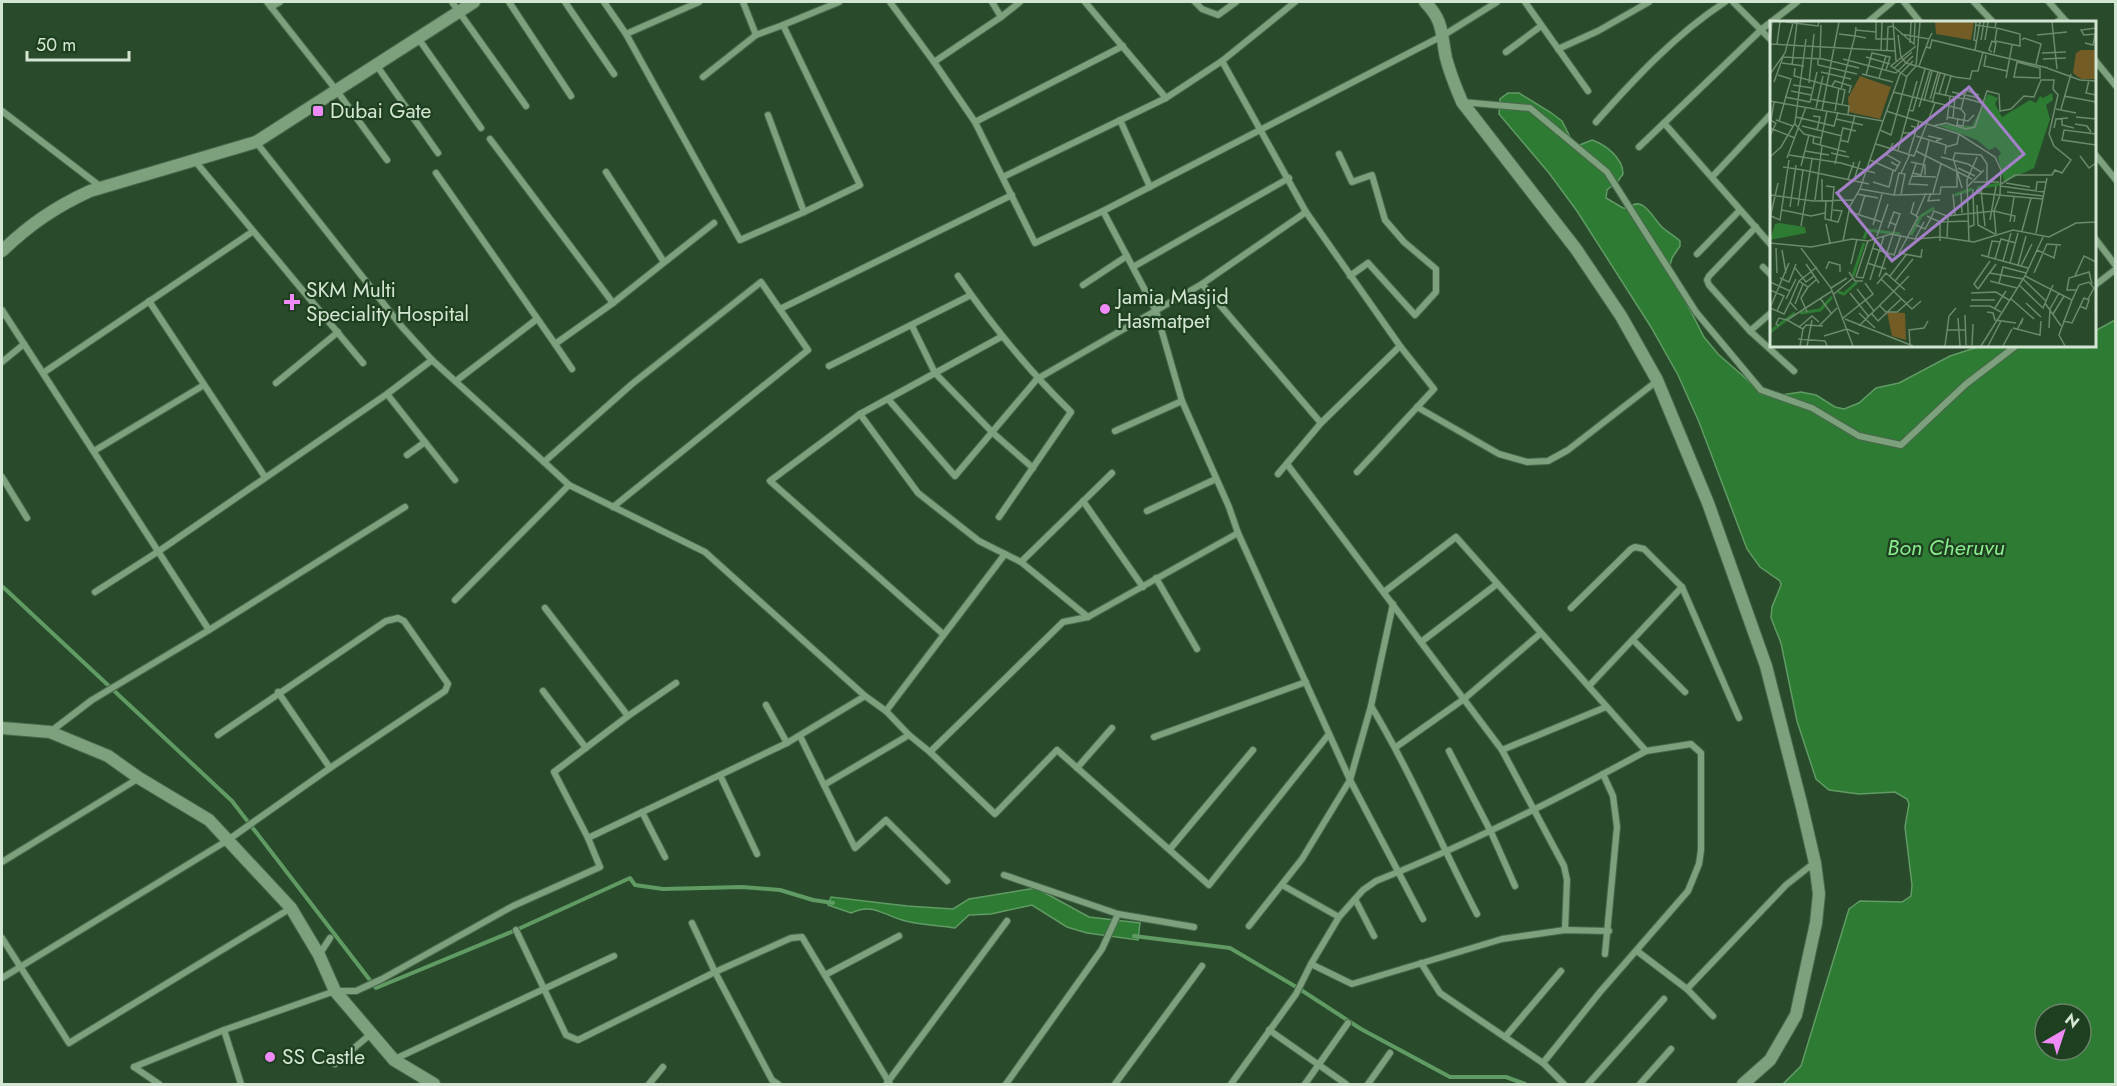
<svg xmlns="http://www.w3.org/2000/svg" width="2117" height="1086" font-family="Jost,sans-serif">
	<rect width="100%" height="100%" fill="#294b2b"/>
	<g fill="#2e7b34" stroke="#609b64" stroke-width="1.5" fill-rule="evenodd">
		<path d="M1508,93H1519L1550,112L1562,121L1572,141L1577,146L1592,140C1606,145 1623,158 1623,174L1618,181L1607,190L1606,198L1623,208H1629C1642,195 1652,216 1660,225C1665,231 1674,235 1680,241V246L1672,258L1669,269L1704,337L1718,354L1759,390L1775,396L1801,392L1816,395L1835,407L1844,409L1859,403L1876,388L1899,383L1950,356L1984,345H2094L2095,331L2115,320V1084H1783L1801,1066L1849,909L1860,901L1902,902L1911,896L1912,885L1905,827L1909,804L1907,799L1895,792L1859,794L1829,790L1816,779L1797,721L1781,643L1771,618L1772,607L1781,585L1780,581L1760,567L1747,549L1699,422L1678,375L1651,327L1577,211L1549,173L1499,114L1500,99ZM2045,1014H2081V1050H2045Z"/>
		<path d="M1036,888L1089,917L1140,923L1138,940L1087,933L1067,927L1032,905L991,914L969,915L955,928C938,925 918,925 902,920C882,914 872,903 851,913L828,905L831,897L907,906L953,909L969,899Z"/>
	</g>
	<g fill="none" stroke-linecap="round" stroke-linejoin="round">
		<g stroke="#609b64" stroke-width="4">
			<polyline points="2,588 3,587 232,801 376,988 516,930 630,878 635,885 663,889 742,887 780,890 813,900 833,903"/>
			<polyline points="1134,936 1230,948 1298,988 1361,1029 1450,1077 1506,1077 1525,1084"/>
		</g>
		<g stroke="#4a674c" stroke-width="8">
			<g id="street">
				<polyline points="267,2 337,91 387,160"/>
				<polyline points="452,2 526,106"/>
				<polyline points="509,2 571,96"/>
				<polyline points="565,2 614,74"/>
				<polyline points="604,2 626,34 740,240 804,212 768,115"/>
				<polyline points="743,2 756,35 783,25"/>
				<polyline points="890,2 934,62 975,122 1035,243 1103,211 1444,35 1497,2"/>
				<polyline points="992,2 1001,17"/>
				<polyline points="1085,2 1166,98"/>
				<polyline points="1195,2 1202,9 1218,15 1236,2"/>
				<polyline points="1525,2 1588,91"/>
				<polyline points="1733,2 1772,41"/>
				<polyline points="1904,2 1920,22"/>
				<polyline points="1974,2 1993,22"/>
				<polyline points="2049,2 2063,18"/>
				<polyline points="271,7 280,2"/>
				<polyline points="1868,22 1892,2"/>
				<polyline points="2057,22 2063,18 2067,22"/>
				<polyline points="626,34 699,2"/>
				<polyline points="418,38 481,128"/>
				<polyline points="1558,49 1598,31 1649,2"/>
				<polyline points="1506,52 1541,26"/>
				<polyline points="2094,59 2116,86"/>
				<polyline points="1222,61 1306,212 1400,346 1434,389 1357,472"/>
				<polyline points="934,62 1001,17 1020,2"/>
				<polyline points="377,66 438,153"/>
				<polyline points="703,77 756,35"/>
				<polyline points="1462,102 1530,108 1607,172 1696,312 1761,390 1812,408 1859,436 1901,445 1966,384 2017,345"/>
				<polyline points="2,111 101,187"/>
				<polyline points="1120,120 1150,187"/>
				<polyline points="975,122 1123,46"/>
				<path d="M1596,122C1635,78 1676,34 1725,2"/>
				<polyline points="1664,123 1772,246"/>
				<polyline points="490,139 613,303"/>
				<polyline points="256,142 402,327 432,360 544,462 569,485 705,552 865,696 886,711 909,735 930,752 995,814 1057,750 1209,885 1329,734"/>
				<polyline points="1639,147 1762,29 1797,2"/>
				<polyline points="2094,153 2116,180"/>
				<polyline points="1339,154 1352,182 1372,175 1385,220 1404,242 1436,269 1436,292 1415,315 1368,263 1350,276"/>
				<polyline points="195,161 363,363"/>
				<polyline points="606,172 664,262"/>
				<polyline points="436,173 555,344 613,303 714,223"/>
				<polyline points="1003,177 1166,98 1222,61 1295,2"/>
				<polyline points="1712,177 1772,113"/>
				<polyline points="1103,211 1156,311 1182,401 1229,507 1238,533 1350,780 1423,919"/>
				<polyline points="804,212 860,185 783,25 839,2"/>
				<polyline points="1756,227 1709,276 1707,280 1709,285 1750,331 1772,312"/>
				<polyline points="2094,237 2116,266"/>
				<polyline points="1697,254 1740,210"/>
				<polyline points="1133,267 1289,178"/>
				<polyline points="1763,267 1772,276"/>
				<path d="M958,276C993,327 1027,369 1071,412L999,517"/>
				<polyline points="1202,284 1321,423"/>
				<polyline points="1083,285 1127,256"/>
				<polyline points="2094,286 2116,269"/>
				<polyline points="149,301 265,477"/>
				<polyline points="780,309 1012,195"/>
				<polyline points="2,310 209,630"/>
				<polyline points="912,326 935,373 993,433 1033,468"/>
				<polyline points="1750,331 1794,371"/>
				<polyline points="555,344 572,369"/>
				<polyline points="2,362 24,344"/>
				<polyline points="829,366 971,295"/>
				<polyline points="43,373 252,232"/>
				<polyline points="456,381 537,319"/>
				<polyline points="276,383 338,332"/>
				<polyline points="387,394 455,480"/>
				<polyline points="888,399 955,476 1037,379 1202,284 1306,212"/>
				<polyline points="1417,407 1499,454 1527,462 1548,461 1568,450 1657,381"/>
				<polyline points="860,414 918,493 979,541 1021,562 1088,617"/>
				<polyline points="1115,431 1182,401"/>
				<polyline points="94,451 204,385"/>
				<polyline points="407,455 425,442"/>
				<polyline points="544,462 632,384 761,282 808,350 613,507"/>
				<polyline points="1287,464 1502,750 1564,866 1567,880 1565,930"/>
				<polyline points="1278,474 1321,423 1400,346"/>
				<polyline points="2,477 27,518"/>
				<polyline points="1083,501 1143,587"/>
				<polyline points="1147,511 1216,479"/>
				<polyline points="1021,562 1112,473"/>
				<polyline points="1156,578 1197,649"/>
				<polyline points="95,592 159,551 387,394 432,360"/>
				<polyline points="1384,592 1456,537 1646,751 1691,744 1701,753 1701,850 1699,864 1688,891 1600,992 1543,1063"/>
				<polyline points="455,600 569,485"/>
				<polyline points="545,608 628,716"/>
				<polyline points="1571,608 1631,549 1635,547 1644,549 1682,587 1739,718"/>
				<polyline points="943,634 770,481 860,414 1001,337"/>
				<polyline points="1633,640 1685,692"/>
				<polyline points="1421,642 1497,584"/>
				<polyline points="1589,686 1682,587"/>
				<polyline points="543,691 586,748"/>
				<polyline points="766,705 787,743"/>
				<path d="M1371,706C1411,772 1441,845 1477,914"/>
				<polyline points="886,711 1005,554"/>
				<polyline points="50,732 92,700 209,630 405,507"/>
				<polyline points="218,735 386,621 398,618 404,621 446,681 448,684 445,691 330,768"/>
				<polyline points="909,735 824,785 855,848 886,820 947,881"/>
				<polyline points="800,736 824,785"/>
				<polyline points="1154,737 1306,682"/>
				<polyline points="1396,747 1464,699 1541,633"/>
				<polyline points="1502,750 1606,707"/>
				<polyline points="1449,751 1491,832 1515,886"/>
				<polyline points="930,752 1063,622 1088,617 1238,533"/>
				<polyline points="1077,768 1112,728"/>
				<polyline points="1603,774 1613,796 1617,827 1605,954"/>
				<polyline points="720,775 757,854"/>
				<polyline points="642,812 665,857"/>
				<polyline points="588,838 787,743 865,696"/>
				<polyline points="1170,849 1253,750"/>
				<polyline points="2,862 139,778"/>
				<polyline points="1004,875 1118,914 1194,927"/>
				<polyline points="1282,885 1339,917"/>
				<polyline points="1355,899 1374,936"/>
				<polyline points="1249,926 1302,859 1350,780 1371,706 1393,604"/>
				<polyline points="516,930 566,1035 578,1040 715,972 692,923"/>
				<polyline points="2,938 69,1043 291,908"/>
				<polyline points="1637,951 1687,989 1713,1016"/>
				<polyline points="319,955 330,938"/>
				<polyline points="1421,963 1440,993 1543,1063 1564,1084"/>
				<polyline points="1311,964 1352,984 1502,939 1565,930 1609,931"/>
				<polyline points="825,975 899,936"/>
				<polyline points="2,978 228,840 330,768 278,692"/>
				<polyline points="1687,989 1786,885 1814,863"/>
				<polyline points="224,1030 241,1084"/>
				<polyline points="1269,1030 1346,1084"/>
				<polyline points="1505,1037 1561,971"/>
				<polyline points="395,1059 614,956"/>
				<polyline points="335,1064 372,1033"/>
				<polyline points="134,1067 224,1030 335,991 356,991 382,979 513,906 600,867 588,838 554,772 628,716 676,683"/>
				<polyline points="134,1067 159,1084"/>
				<polyline points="887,1083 1007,921"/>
				<polyline points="649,1084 663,1067"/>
				<polyline points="778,1084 772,1080 715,972 791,938 802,937 890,1084"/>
				<polyline points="1006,1084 1102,949 1118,914"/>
				<polyline points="1115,1084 1202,966"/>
				<path d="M1231,1084L1296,994L1311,964L1339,917L1363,890L1376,881C1469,844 1558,799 1646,751"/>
				<polyline points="1305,1084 1348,1023"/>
				<polyline points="1368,1084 1390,1053"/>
				<polyline points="1588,1084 1664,999"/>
				<polyline points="1640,1084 1671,1049"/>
			</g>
		</g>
		<g stroke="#4a674c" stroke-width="14">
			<g id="secondary">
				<path d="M1425,2C1444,21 1441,34 1446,58C1450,73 1456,88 1462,102L1576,249L1621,316L1657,380L1708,503L1766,666L1802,807L1815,863L1819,894L1816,923L1796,1015L1770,1060L1743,1084"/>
				<path d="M2,251C29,225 55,207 90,191L256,142L474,2"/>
				<polyline points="2,728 50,732 108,756 139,778 209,820 291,908 319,955 335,991 394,1060 434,1084"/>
			</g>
		</g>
		<use href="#street" stroke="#7da17d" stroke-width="6"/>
		<use href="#secondary" stroke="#7da17d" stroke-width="12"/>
	</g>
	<g fill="#ef8bf6" stroke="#1f4020" stroke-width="2">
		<rect x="312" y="105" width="12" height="12" rx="3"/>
		<path d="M289 293h6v6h6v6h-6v6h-6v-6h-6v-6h6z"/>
		<circle cx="1105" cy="309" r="6"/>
		<circle cx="270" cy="1057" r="6"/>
	</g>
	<g text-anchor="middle" stroke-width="4.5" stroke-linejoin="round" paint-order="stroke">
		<g font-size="21" fill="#d3e6d3" stroke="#1f4020" text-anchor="start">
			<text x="330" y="118">Dubai Gate</text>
			<text x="306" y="297">SKM Multi<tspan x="306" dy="24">Speciality Hospital</tspan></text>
			<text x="1117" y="304">Jamia Masjid<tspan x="1117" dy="24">Hasmatpet</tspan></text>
			<text x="282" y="1064">SS Castle</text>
		</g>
		<g font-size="22" font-style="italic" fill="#89ec8d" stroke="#1f4020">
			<text x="1946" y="555">Bon Cheruvu</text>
		</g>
	</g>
	<g transform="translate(1770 21)">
		<rect width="326" height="326" fill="#294b2b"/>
		<path d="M165,1H204L201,19L166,13ZM311,29H325V58H311L303,52L306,32ZM90,55L121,66L110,98L79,91L78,77ZM117,291L135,292L136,319L122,315Z" fill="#745c26"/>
		<path d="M282,72L283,79L276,84L280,98L264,147L234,161L228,136L231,132L226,126L219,129L207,119L165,103L202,105L218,73L228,77L225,83L232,96L260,79L266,82L270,75L273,77ZM9,202L35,206L36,212L0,219L5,203Z" fill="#2e7b34"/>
		<path fill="none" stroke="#2e7b34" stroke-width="3" d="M207,167L230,163M185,174L202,168M141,214L151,195L164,187M94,218L97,209L130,213M83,255L94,222M68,271L74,273L87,261M30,292L50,289L62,276M0,311L25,292"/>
		<path fill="none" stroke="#6d896e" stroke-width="1.5" d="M16,1L48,5L49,1M106,1V18H124M123,1L126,40M206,1L204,19L207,20M282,1L287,48M206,4L225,7L226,1M86,6L85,15L96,17M227,7L250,13V25L225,20ZM326,7L311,9L314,14L326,13M85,9L106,11M69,13L85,15L71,68M131,13L159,18L162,12M128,14L131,36L136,42L185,56L200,58L202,50H208L213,31M267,14L297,11M211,19L214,1M215,19L218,1M252,19L254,17L271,23L266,43M140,22L141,1M315,22L323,24L325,14M0,23L125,30M0,23L2,1M7,23L10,1M144,24L145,2M156,26L160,27L162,19L278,47M111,29L112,1M117,29L118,6L123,5L144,23M205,29L210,1M222,31L219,29L222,20L226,22L224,32M272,32L296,31M216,34L214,45L237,50M13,36L53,38L89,47M96,36L120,43M48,38V44L87,53M50,38L51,4M73,38L126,52L143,35M273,38L296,37M247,41L270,47V57L244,56ZM12,42L34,45M22,44L27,1M149,45L159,18M25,47L24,55L75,69L72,84M124,47L142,31M277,47L310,59L326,60M51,51L81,58M0,53L15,32L23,2M92,53L123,61M8,54L21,58L9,100M96,54L102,32L120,36L116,49M137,56L121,45L146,25M109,57L116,35M236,57L242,24M319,59L316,72L326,74M4,61L13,36M39,62L44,13M23,64L42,67M62,65L65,60L81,65L79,72M21,70L41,74M123,71L191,88L195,93L193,105L187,104L188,98M182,71L209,77M165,72L194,78M169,73L175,53M175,75L181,55M294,75L326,81M15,76L40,81L47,51M194,77L212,82M40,78L79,85L78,93M160,78L168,51M0,80L113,100L90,168L80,185L73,220M154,80L162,50M162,82L170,52M149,86L160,49M46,87L53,55M191,88L196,69L209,74M286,88L306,92M291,88L301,53M52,89L69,1M138,89L143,90L155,48M65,90L69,67M116,90L189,113L225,136L231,149L230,174L224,190L226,213M43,95L50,96L47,109M26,96L64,105L68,91M177,96L198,100L204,94M306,96L326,98M183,97L185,76M292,97V104L304,107M66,98L93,104M0,99L6,102L0,115M1,99L4,81M6,99L23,105M177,99L180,76M113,100L130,53L143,40M25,103L34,113L51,117M305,103L317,105L321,111M32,105L72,115M163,105L176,102L196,108L205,106L217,70L229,73L230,90L241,88L254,75L264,76L271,59H284L283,68L288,74L279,113L284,125L301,139L292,152L285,149L282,154H245L231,163M0,107L25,117M284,107L286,98L298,97M110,109L121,114L137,55L146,45L150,1M133,112H144L145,106L141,105M326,113L294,109L292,119L326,124M44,115L43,122L76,131M146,115L176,124L175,133M158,115L171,118L166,120M70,119L78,121L85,94M123,122L117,134L130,141L128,145M106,123L144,135L165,82M50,124L57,90M176,126L187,123L189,113M128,129L147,60M35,130L59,134M146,130L202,158M61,132L79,136M139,132L149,100M19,134L71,142L105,152M310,135L319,147L326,142M0,136L11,126L25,102L36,18M171,136L198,143L211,151M17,137L36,86M100,139L125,150L128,145L121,141M183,139L185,132L211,134L217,143V161M184,140L192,167M141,141L155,144V154M65,143L73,107L86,110M146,143L139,163L158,164M31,145L39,114M13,146L33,149L28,185M188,147L205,155M33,149L99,163M131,152L140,133M143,152L151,154L159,120M142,155L166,156M52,158V179M78,158L84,141M84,159L90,140M103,161L119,166L123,150M204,161H229M236,162L260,166M56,165L64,166L61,199M230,165L274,171M197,166L214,149M90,168L124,174L170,173L171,166H187V151M207,168V172L273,178M211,169L215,205M266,170L267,161H277M237,171L273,175M161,172L158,180L170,179M163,172L171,143M191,172L192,192M87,173L108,177M183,173L185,194M0,174L43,180L83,179M124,174L129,152L135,153L131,173M45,179L52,125M56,179L55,198L68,201L72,190L63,189M207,184L208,204L225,213M20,186L26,144M12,189L41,195L55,192M80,191L112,201M89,193L95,174M1,195L10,199L19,139M146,195L156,172M0,197L8,162M220,199L226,165M199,200L170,201L161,197L164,190L177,195L224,190L245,195L244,201M170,201V220M240,201L244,176M56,203L60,222M103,204L112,173M146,204L155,208L161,197L157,195M31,205L42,138M199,206L204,204L203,168M118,207L124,191L130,193L126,204M252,210L261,177M266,212L277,157M107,215L118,183M177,216L178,195M145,218L154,201M98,220L86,256L93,257L105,220M199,221L197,159L207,136M0,222L41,226L82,218L98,220L121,213L145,218L170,216L204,221L243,209L279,216L306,202L326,201M6,227L7,252M31,227L61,267L83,325M102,227L124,234L131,214M12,229L16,252M267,229L284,237L287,223M129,232L148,196L141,192L144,181M129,232L151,236L152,228M211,234L258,247M218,236L222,220L230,221M225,238L231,218L246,222M233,240L241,212M97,242L116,248M240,242L248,212M36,243L49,262M81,243L87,218M248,244L256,215M251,245L262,223M25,247L36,261L44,255M56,248L59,241L70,244V251M79,251L85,260H93M220,252L253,258L276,280M264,252L277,223L291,224M120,255L136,234M255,255L302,279L289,314L295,325M305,255L314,235L326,241M109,256L126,204L119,201M10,257L19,261L26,243M111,258L142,288L151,280M100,259L114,215M29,260L38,266L47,258M125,260L143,238M220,260L247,267M0,261L20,270M229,262L233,246L256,252M107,263L116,252L135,269M249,264L273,287L283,264M61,267L77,257M87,268L104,290M208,268L204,263L220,240M208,268L226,243M0,269L14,275L7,290M306,269H297L299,257L319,251L322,263M80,272L99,296M201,272L226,271L239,279M64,273L83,257M50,277L61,292M240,277L264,298M16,278L26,258M201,279H225M302,279L309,264L319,261L324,267L318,278M20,281L29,260L47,246M256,282L271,296M275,282L291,305M25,283L33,263M110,285L116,291H127L143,277M200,285H220L231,291M0,287L19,242M0,287L14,293L20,281L27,289M225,287L236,270M37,291L31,277L38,266M217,291L223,292L225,299L246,302M89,292L105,307M102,293L108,300L131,278M283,293L294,275M195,294L196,324M73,297L103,273L95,262M188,297L190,325M75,298L143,325M293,300L302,302L314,277L319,279L316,288L310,285M9,305L6,303L9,297L17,299M49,305L67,287M89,305L139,255M29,306L42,295L49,301M243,307L270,314L271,300M279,307L280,288L289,272M33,308L36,304L53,305M177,309H196M247,309L253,297L251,303M54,315L77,308L89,313M28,318L55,320L57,325M140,323L139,309L154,307L158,300M202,324L203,303M30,325L33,308L17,299L62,270M37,325L42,299M175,325L179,295L186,287M211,325L255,255L273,216M218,325L231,300M233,325L242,308"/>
		<path fill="#a380c8" fill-opacity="0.15" stroke="#a380c8" stroke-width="3" d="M199,66L254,133L122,240L67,172Z"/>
		<rect width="326" height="326" fill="none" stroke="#d3e6d3" stroke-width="3"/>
	</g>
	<rect width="2117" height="1086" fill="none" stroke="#d3e6d3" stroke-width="6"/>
	<g transform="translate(2063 1032) rotate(39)"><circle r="28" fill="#1f4020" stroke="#678268" stroke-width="1.5"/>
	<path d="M0-4.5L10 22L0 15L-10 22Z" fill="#ef8bf6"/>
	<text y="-9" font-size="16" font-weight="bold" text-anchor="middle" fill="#d3e6d3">N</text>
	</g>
	<path d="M27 51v9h102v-9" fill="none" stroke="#d3e6d3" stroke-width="3"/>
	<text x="36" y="51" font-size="18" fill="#d3e6d3" stroke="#1f4020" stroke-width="4.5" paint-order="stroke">50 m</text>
</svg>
